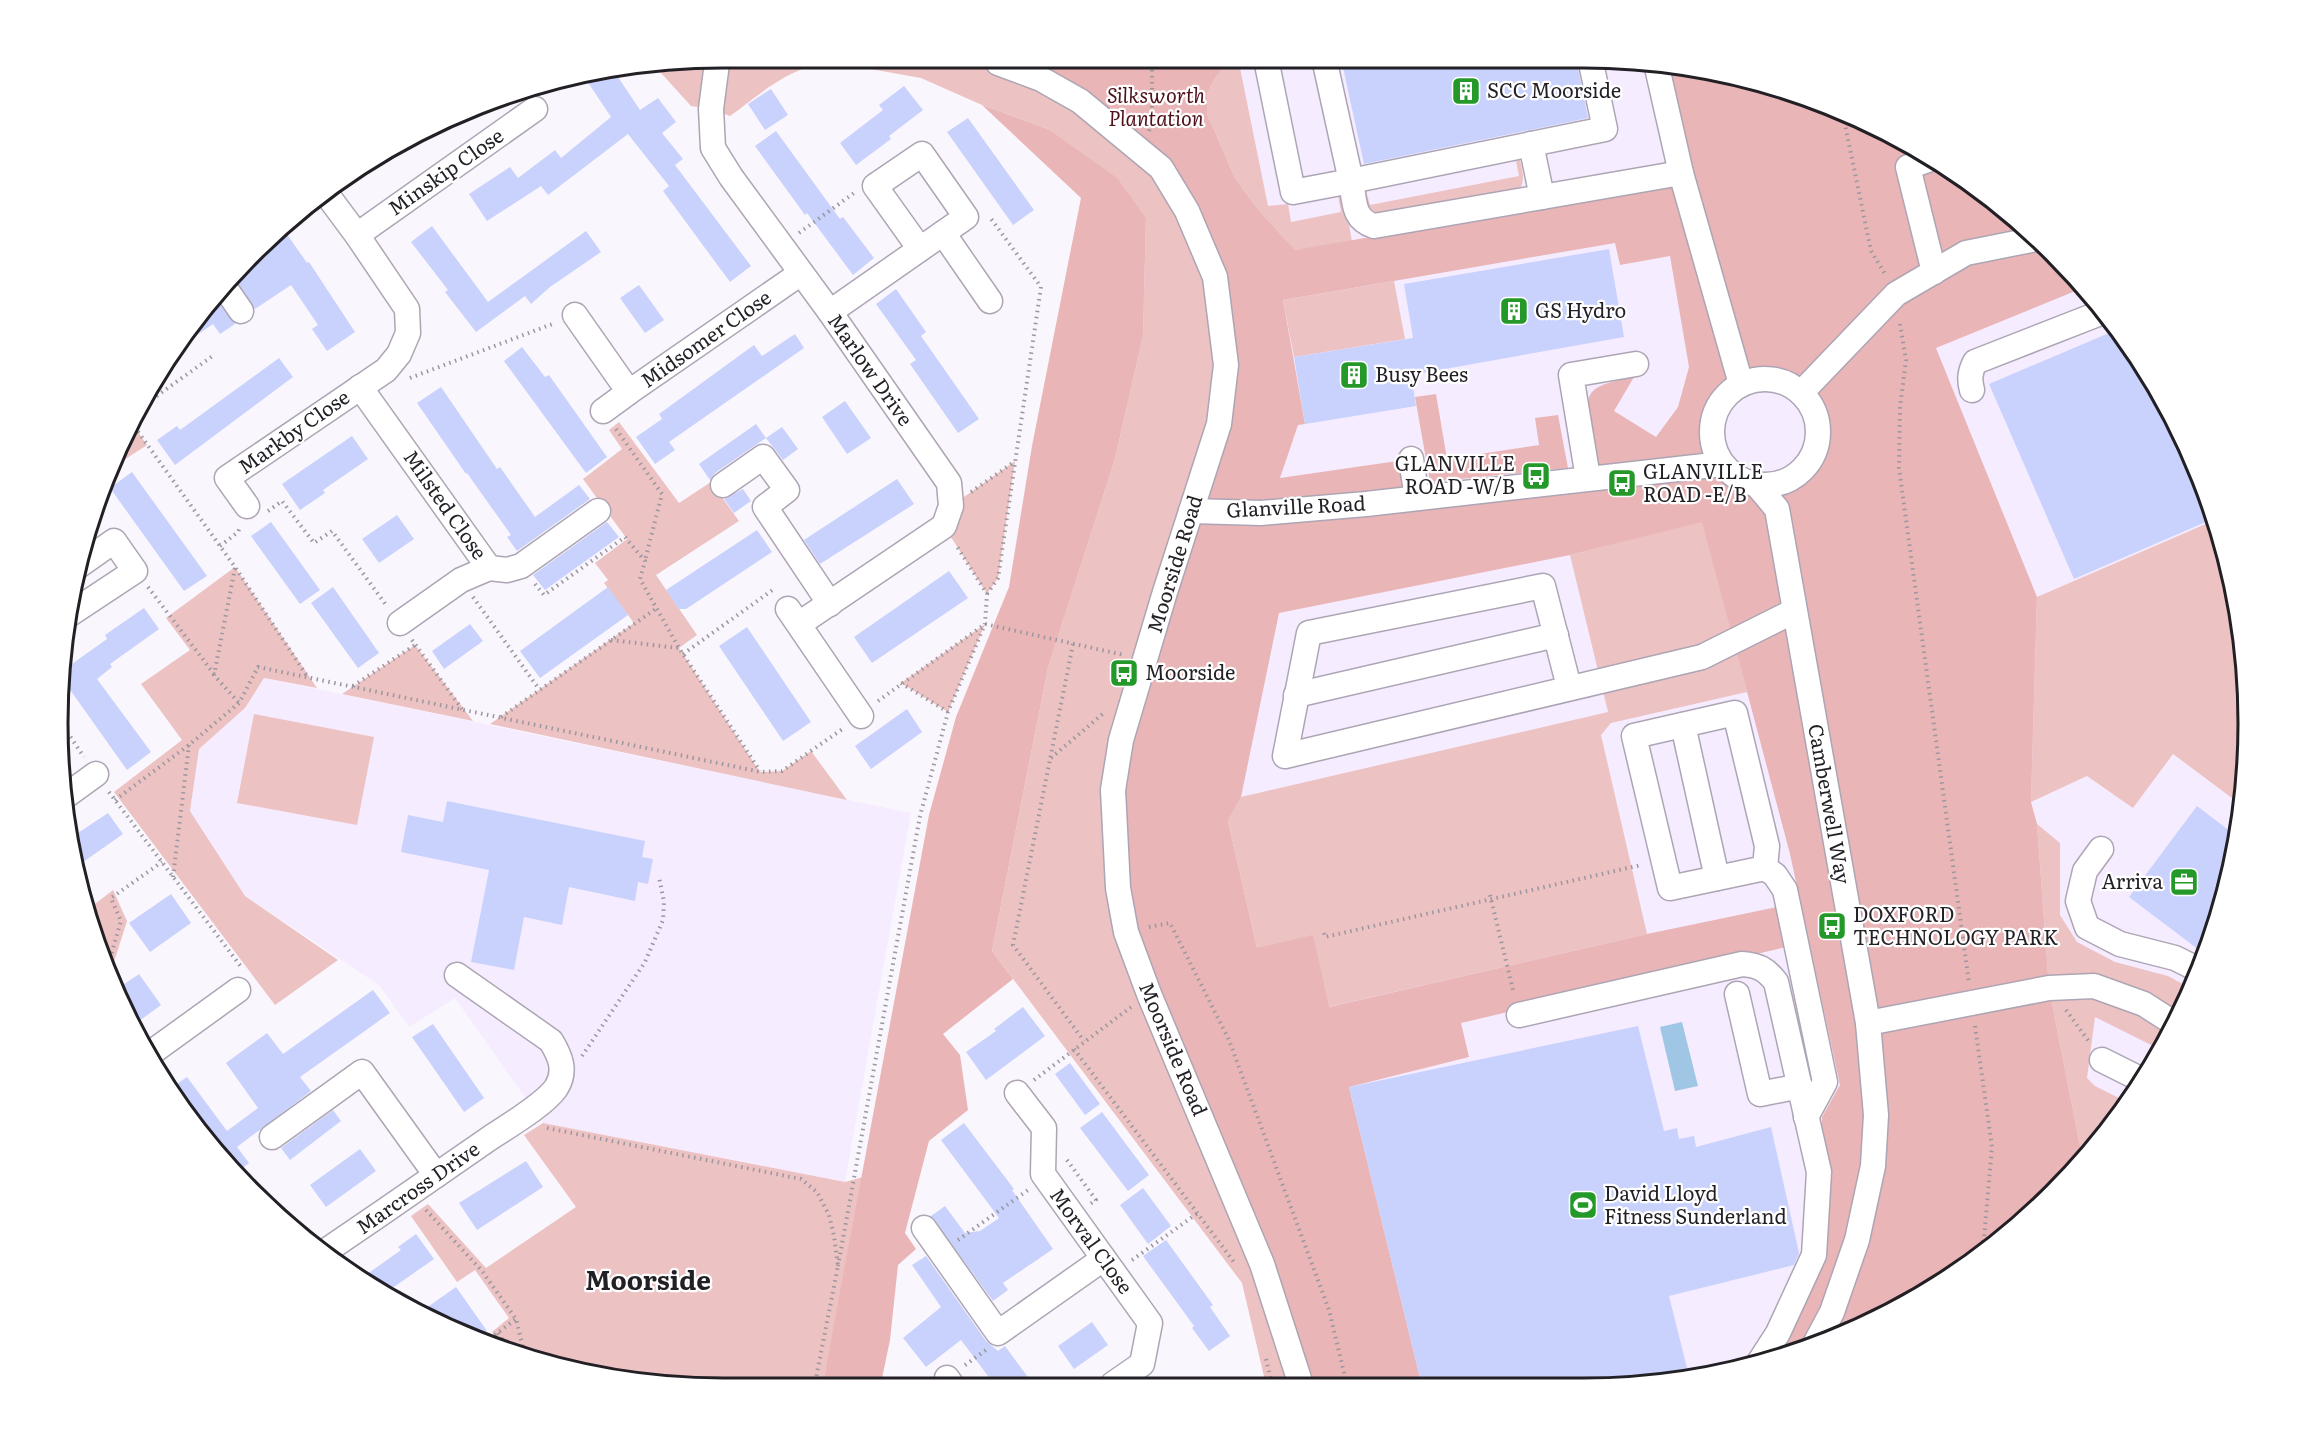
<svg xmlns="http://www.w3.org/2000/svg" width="2305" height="1445" font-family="Literata,serif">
	<rect width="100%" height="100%" fill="#faf6fd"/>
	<g fill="#f6ecff">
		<polygon points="1081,63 1669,63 1837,108 1988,195 2083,284 2159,390 2213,509 2242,636 2247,766 2225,895 2179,1017 2110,1128 1988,1250 1877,1319 1755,1365 1626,1387 1422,1386 1312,935 1257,948"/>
		<polygon points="264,678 911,813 845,1182 543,1123 455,998 409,1027 379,985 245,896 190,811 199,749 245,708"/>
	</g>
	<g fill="#ecc2c3">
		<path d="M652,63H827C789,67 759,95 730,116L711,109L691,106Z"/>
		<polygon points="837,63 998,63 1080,101 1187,211 1226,365 1145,660 1301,1385 1266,1385 1242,1283 992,951 1048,668 1115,459 1143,336 1146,218 1048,129 982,105 921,78"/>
		<polygon points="1227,63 1239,63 1268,206 1288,204 1291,222 1341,212 1338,196 1344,195 1352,242 1295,250 1256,207 1235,178 1207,114 1207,94 1215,78"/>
		<path d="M1520,160C1522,170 1526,181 1519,190L1378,216L1367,209L1363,191H1366L1370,205L1519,176L1516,161Z"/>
		<polygon points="1394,281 1405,339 1294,357 1283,300"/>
		<polygon points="131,422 147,445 110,469"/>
		<polygon points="619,422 679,503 711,482 739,521 656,575 697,635 679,648 760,772 782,771 811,751 847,800 490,724 634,623 604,583 608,580 595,563 627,539 583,479 622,449 609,430"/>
		<polygon points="1015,461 998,578 987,594 944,526 951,506"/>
		<polygon points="2215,520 2242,636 2247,766 2240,804 2173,754 2133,808 2087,776 2031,802 2037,597"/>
		<polygon points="1703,521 1747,692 1611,723 1601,735 1647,934 1328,1007 1257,948 1228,821 1241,797 1608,712 1570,555"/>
		<polygon points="235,567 317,688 264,678 245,708 199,749 190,811 245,896 338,960 275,1005 114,792 182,740 141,684 190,650 166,618"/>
		<polygon points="985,624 948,712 901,683"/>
		<polygon points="415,645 473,721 342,694"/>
		<polygon points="254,714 374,737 357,825 237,803"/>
		<polygon points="2037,824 2060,843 2060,915 2077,942 2115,962 2168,976 2190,988 2179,1017 2159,1049 2095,1017 2087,1078 2095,1086 2127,1102 2110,1128 2082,1156 2049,988"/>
		<polygon points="113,890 127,921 114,962 107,967 86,911"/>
		<polygon points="543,1123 845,1182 863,1177 823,1383 636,1382 502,1346 492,1332 509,1318 475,1270 457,1282 411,1216 428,1204 486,1268 576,1207 524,1135"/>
	</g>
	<g fill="#e9b5b7" fill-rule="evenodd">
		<path d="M996,63H1227L1215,78L1207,94V114L1235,178L1256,207L1295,250L1637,191L1681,174L1656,63H1669L1837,108L1904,146L1908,166L1928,160L1988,195L2083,284L2085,287L1936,348L2037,597L2031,802L2037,824L2049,988L2082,1156L1988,1250L1877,1319L1758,1364L1814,1255L1822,1117L1840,1085L1790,854L1702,522L1570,555L1279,613L1241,797L1228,821L1257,948L1313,935L1329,1007L1647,934L1777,907L1786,947L1461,1023L1469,1057L1349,1087L1422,1386L1301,1385L1149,994L1113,790L1226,365L1187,211L1080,101ZM1615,243L1620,265L1670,256L1689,367L1678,407L1656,437L1614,411L1634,377C1576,388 1586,395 1596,446L1583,448L1587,478L1417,497L1411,459L1280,478L1298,425L1305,424L1283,300ZM1758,379C1797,380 1829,410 1814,450C1809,466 1798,468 1790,478C1784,486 1781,499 1777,509C1771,501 1764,488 1756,484C1743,477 1735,478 1724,465C1701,441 1713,400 1740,385C1745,382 1753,381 1758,379Z"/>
		<polygon points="982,105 1048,129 1117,178 1146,218 1143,336 1115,459 1048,668 992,951 1013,979 943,1034 960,1055 968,1110 929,1141 905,1233 916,1249 898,1265 890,1340 881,1383 823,1383 929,815 956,717 1009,587 1032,446 1081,198"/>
		<polygon points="1436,394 1447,459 1539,445 1535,418 1558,415 1568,468 1430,482 1415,397"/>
	</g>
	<polygon fill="#9fc6e5" points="1682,1022 1698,1086 1675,1091 1660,1027"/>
	<g fill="#c9d2fd">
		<polygon points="1342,63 1577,63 1588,118 1364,164"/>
		<polygon points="612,68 640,110 658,98 676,122 662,133 683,159 675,165 751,266 730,282 663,191 669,186 628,134 548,195 541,186 487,221 469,194 510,167 518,178 555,150 561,158 611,117 583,75"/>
		<polygon points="904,86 923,110 889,136 891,139 856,165 840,143 883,110 879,105"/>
		<polygon points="771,89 788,115 765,130 748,104"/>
		<polygon points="968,118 1034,210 1013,225 947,132"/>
		<polygon points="776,131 840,219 843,217 874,258 853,275 807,213 805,215 755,146"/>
		<polygon points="432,226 488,302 586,231 601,252 550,287 531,304 525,296 476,332 445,292 448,290 411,242"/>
		<polygon points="282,227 307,263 309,262 355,332 327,351 312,329 318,325 291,285 255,309 232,275 252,252"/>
		<polygon points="1609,249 1624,337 1411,375 1416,406 1305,424 1294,357 1413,338 1404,284"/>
		<polygon points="639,285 664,320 645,333 620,298"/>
		<polygon points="896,289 926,332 921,336 979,419 958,433 910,364 916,360 876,304"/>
		<polygon points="213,296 235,324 220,334 213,324 174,351 195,317"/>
		<polygon points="2116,330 2159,390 2213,509 2215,518 2074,579 1989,384"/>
		<polygon points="795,334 804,348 669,442 675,450 655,464 636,437 662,419 659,414 754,345 762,356"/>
		<polygon points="522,347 545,377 549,375 607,457 586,473 504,361"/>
		<polygon points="279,358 293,377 175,465 157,440 177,426 180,430"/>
		<polygon points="441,387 497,469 500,467 535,517 579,485 590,499 517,551 507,537 511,535 467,473 466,474 417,403"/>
		<polygon points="845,401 871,438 847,454 822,417"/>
		<polygon points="756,424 766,438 715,473 710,480 699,464"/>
		<polygon points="782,427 798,449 783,460 766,438"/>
		<polygon points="352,436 368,459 323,490 325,493 300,510 282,484"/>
		<polygon points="132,472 207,576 184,591 110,488"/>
		<polygon points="897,479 914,504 820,564 804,540"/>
		<polygon points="743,489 751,501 734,513 724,499"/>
		<polygon points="397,515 414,539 379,563 362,539"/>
		<polygon points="271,522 320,590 300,604 251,536"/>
		<polygon points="607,522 619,537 545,590 533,575"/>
		<polygon points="757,530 772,552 686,609 679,609 666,590"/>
		<polygon points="949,571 968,598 872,663 854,637"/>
		<polygon points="333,587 379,653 358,668 311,603"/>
		<polygon points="608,587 628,615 540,678 520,651"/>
		<polygon points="144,608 159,629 110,664 112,667 97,679 151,752 127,770 61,677 62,671 107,639 105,635"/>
		<polygon points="470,624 483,641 444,669 432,651"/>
		<polygon points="747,627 811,722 783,741 719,646"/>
		<polygon points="907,709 922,732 871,769 855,746"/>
		<polygon points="447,801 645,841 642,857 653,859 648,884 638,882 635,901 569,887 562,925 524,917 514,970 471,962 489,870 401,852 408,815 443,822"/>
		<polygon points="2197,806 2235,835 2225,895 2203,953 2129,897"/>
		<polygon points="108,813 123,834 76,867 72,837"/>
		<polygon points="171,894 191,923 150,952 129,923"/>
		<polygon points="139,974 161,1005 131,1027 117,995 117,989"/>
		<polygon points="373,990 390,1013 300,1077 311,1091 237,1147 249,1163 240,1170 233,1170 168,1090 187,1077 227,1131 258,1108 226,1063 267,1033 283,1054"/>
		<polygon points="1023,1007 1045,1036 986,1080 966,1052 996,1031 994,1029"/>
		<polygon points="433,1024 484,1098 464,1112 412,1037"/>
		<polygon points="1638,1026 1664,1131 1677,1128 1679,1139 1694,1136 1696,1147 1771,1127 1799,1253 1794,1265 1669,1296 1689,1376 1626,1387 1422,1386 1349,1087"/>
		<polygon points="1070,1063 1100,1104 1085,1115 1055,1074"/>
		<polygon points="333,1110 341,1121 290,1160 281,1148"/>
		<polygon points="1102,1112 1149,1175 1128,1191 1080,1128"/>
		<polygon points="964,1123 1014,1189 1012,1190 1053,1249 1003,1283 1008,1290 993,1301 931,1216 945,1206 965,1233 980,1231 999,1218 941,1140"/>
		<polygon points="360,1149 376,1171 326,1207 310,1185"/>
		<polygon points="526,1161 543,1187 477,1230 459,1203"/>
		<polygon points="1143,1188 1171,1226 1148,1244 1120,1205"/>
		<polygon points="416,1234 434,1259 388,1291 363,1277 401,1250 398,1247"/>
		<polygon points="1166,1240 1213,1305 1210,1307 1230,1336 1209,1351 1192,1328 1194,1326 1143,1256"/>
		<polygon points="926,1256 986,1341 998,1351 1005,1346 1033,1384 994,1384 961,1340 926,1367 903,1338 941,1307 912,1265"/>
		<polygon points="456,1287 487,1331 475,1339 422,1311"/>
		<polygon points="1092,1322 1108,1345 1074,1369 1058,1346"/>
	</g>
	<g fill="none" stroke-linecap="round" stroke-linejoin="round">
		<g stroke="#ada5b4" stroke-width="27">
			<g id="minor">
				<polyline points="717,63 711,109 713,148 731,177 830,312 949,483 951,506 944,526 799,624"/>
				<polyline points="998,63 1041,79 1080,101 1161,168 1187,211 1215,277 1226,365 1219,424 1165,592 1121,740 1113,790 1118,888 1126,932 1149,994 1262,1264 1301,1385"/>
				<polyline points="1325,63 1351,181 1605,129 1591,63"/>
				<polyline points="1656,63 1681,173 1741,384"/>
				<path d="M1267,64L1293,192L1351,181C1355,201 1352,219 1374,226L1681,173"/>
				<polyline points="1531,144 1542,197"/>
				<polyline points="1928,160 1908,167 1934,272"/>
				<polyline points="943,233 990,301"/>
				<polyline points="357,235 535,109"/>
				<polyline points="223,285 241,311"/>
				<polyline points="830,312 966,217 922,154 875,186 920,249"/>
				<polyline points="575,315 629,392 801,273"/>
				<circle cx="1765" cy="432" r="53"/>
				<polyline points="360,387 489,568 461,580 400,623"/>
				<path d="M1972,390C1969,379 1970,372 1975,362L2103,312"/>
				<polyline points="1801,393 1896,294 1966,253 2036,239"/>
				<polyline points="603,411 629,392"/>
				<polyline points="1411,459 1417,498"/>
				<polyline points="1588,478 1571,375 1636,364"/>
				<polyline points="723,485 763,457 787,490 765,507 830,604"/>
				<polyline points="1757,485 1777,509 1868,1023 1876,1115 1873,1166 1857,1240 1832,1312 1816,1342"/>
				<polyline points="247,506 227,478 386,370 399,354 408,333 407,309 357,235 325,192"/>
				<polyline points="1191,511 1261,513 1366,504 1722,464"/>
				<polyline points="489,568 507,570 521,566 598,511"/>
				<polyline points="788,609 861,716"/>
				<polyline points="67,616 135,571 114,541 77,567"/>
				<polyline points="1569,687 1543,586 1309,633 1285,756 1702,657 1794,611"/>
				<polyline points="1296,695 1556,635"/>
				<polyline points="1683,725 1717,878"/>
				<polyline points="67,795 96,774"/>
				<polyline points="2101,849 2085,871 2078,901 2087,927 2120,944 2175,958 2197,969"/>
				<polyline points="1765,868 1767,846 1735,713 1634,736 1670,888 1765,868 1775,875 1785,890 1825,1082 1806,1117"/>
				<polyline points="1737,994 1760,1094 1800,1086"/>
				<path d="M1519,1015L1742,964C1758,965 1766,969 1776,982L1819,1172L1814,1255L1778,1333L1758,1364"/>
				<polyline points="1868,1023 2049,988 2094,986 2144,1004 2175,1024"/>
				<polyline points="148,1055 238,990"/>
				<polyline points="2102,1060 2140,1079"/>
				<polyline points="1017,1093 1044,1128 1043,1174 1150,1323 1142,1364 1113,1384"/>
				<polyline points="272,1137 362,1072 436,1175"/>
				<polyline points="924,1228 998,1333 1103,1259"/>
				<path d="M323,1253C379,1215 434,1177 490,1138C508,1126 544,1105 556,1088C567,1071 560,1056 551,1041L457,975"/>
				<polyline points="947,1378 951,1384"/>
			</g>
		</g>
		<g stroke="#9b979e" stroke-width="4" stroke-dasharray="1.5 4.5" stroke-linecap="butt">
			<polyline points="1842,110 1871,251 1885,274"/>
			<polyline points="1149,131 1152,120 1152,63"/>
			<polyline points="799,233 854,193"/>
			<polyline points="1900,324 1906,360 1900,407 1899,468 1969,983"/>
			<polyline points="410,378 555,323"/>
			<polyline points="137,410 214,355"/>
			<polyline points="131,422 235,567 307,676"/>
			<polyline points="616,429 662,494 645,560"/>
			<polyline points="971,492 1014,462"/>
			<polyline points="92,510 101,524"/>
			<polyline points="268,511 282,501 314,543 332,531 386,605"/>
			<polyline points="220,546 238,532 240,527"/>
			<polyline points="235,568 214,675 239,703"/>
			<polyline points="535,584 544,595 625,537 645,561 640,579 679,648 760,771"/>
			<polyline points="148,587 214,674"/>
			<polyline points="987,594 998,578 1041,287 989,216"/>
			<polyline points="473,597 539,689"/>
			<polyline points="412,640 462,709"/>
			<polyline points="611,640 678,648"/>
			<polyline points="1073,644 1013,945 1084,1041"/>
			<polyline points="683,654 774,589"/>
			<polyline points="901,683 948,712"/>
			<polyline points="353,686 415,645"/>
			<polyline points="878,701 985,624 1124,655"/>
			<polyline points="57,717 84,757"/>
			<polyline points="501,717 657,608"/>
			<polyline points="1051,758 1105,712"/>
			<polyline points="109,792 242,968"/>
			<polyline points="115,800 189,745 239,703 258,667 761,772 782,771 844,728"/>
			<polyline points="173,877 189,745"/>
			<polyline points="1490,895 1514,994"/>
			<polyline points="1149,927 1170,923 1229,1040 1329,1310 1347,1385"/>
			<polyline points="1324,933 1325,937 1641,865"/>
			<polyline points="105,962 110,959 121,921 111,898 162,862"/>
			<polyline points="2066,1010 2090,1043"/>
			<polyline points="1975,1026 1992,1147 1984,1238 1978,1256"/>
			<polyline points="1074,1049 1234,1262"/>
			<polyline points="582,1056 645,962 663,920 664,902 659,877"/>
			<polyline points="1034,1080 1131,1007"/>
			<polyline points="547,1128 801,1179 817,1192 829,1215 834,1236 838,1266 815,1383"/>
			<polyline points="1067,1160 1096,1200 1090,1204"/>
			<polyline points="426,1210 482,1271 516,1319 524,1352"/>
			<polyline points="958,1240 1028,1190"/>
			<polyline points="1132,1260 1198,1213"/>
			<polyline points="838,1266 920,816 948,712 985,624 987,594 956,545"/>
			<polyline points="498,1333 508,1348"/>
			<polyline points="485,1342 516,1319"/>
			<polyline points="1266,1359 1272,1385"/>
			<polyline points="965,1365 986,1350"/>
		</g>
		<use href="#minor" stroke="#fff" stroke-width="24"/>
	</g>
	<defs>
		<g id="building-square" transform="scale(1.5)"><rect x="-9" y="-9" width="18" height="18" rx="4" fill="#24992a" stroke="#fff"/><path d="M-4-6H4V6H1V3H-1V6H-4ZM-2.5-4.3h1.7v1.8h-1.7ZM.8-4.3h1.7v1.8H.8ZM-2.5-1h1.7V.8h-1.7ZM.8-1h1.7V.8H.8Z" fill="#fff"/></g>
		<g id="bus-square" transform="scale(1.5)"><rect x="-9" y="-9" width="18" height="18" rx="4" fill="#24992a" stroke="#fff"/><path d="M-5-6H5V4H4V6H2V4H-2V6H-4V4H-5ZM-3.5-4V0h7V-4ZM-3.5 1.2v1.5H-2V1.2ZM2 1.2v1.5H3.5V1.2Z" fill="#fff"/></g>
		<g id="office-square" transform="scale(1.5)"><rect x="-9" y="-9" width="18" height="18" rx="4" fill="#24992a" stroke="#fff"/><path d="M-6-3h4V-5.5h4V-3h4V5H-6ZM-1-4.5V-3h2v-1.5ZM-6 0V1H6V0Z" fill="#fff"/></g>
		<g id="stadium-square" transform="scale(1.5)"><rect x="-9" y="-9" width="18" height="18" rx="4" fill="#24992a" stroke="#fff"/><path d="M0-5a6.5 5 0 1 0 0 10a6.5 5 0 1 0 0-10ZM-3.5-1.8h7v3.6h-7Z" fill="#fff"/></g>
	</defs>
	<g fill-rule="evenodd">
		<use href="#building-square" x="1466" y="91"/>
		<use href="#building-square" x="1514" y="311"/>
		<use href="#building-square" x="1354" y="375"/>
		<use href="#bus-square" x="1536" y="476"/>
		<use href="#bus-square" x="1622" y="483"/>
		<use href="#bus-square" x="1124" y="673"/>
		<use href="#office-square" x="2184" y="882"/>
		<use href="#bus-square" x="1832" y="926"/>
		<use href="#stadium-square" x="1583" y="1205"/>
	</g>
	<g text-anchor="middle" stroke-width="4.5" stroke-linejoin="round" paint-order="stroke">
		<g font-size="20" fill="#221f25" stroke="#fff" text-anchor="start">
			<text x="1487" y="98">SCC Moorside</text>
			<text x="1535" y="318">GS Hydro</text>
			<text x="1375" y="382">Busy Bees</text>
			<text x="1515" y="471" text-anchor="end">GLANVILLE<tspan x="1515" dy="23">ROAD -W/B</tspan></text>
			<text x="1643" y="479">GLANVILLE<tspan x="1643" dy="23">ROAD -E/B</tspan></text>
			<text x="1145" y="680">Moorside</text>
			<text x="2163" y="889" text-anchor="end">Arriva</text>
			<text x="1853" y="922">DOXFORD<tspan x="1853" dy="23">TECHNOLOGY PARK</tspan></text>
			<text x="1604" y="1201">David Lloyd<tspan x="1604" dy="23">Fitness Sunderland</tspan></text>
		</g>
		<g font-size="20" font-style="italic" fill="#4f111b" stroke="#fff">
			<text x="1156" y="103">Silksworth<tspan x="1156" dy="23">Plantation</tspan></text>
		</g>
		<g font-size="20" fill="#221f25" stroke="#fff">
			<text transform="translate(446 172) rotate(-35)" y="7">Minskip Close</text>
			<text transform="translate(706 339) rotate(-35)" y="7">Midsomer Close</text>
			<text transform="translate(870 370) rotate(55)" y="7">Marlow Drive</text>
			<text transform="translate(294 432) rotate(-35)" y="7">Markby Close</text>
			<text transform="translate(445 505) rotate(55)" y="7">Milsted Close</text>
			<text transform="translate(1296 507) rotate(-3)" y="7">Glanville Road</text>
			<text transform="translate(1175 564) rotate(-73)" y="7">Moorside Road</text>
			<text transform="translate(1829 804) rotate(80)" y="7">Camberwell Way</text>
			<text transform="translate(1173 1049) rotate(67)" y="7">Moorside Road</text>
			<text transform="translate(418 1188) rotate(-35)" y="7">Marcross Drive</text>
			<text transform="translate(1091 1241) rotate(54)" y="7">Morval Close</text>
		</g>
		<g font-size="26" font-weight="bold" fill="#221f25" stroke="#fff">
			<text x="648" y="1290">Moorside</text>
		</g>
	</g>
	<path d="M0 0H2305V1445H0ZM723 68H1583A655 655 0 0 1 2238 723V723A655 655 0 0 1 1583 1378H723A655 655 0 0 1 68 723V723A655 655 0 0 1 723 68Z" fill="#fff" fill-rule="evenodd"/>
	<path fill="none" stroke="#221f25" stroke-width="3" d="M723 68H1583A655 655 0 0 1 2238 723V723A655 655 0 0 1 1583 1378H723A655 655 0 0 1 68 723V723A655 655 0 0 1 723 68Z"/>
</svg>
